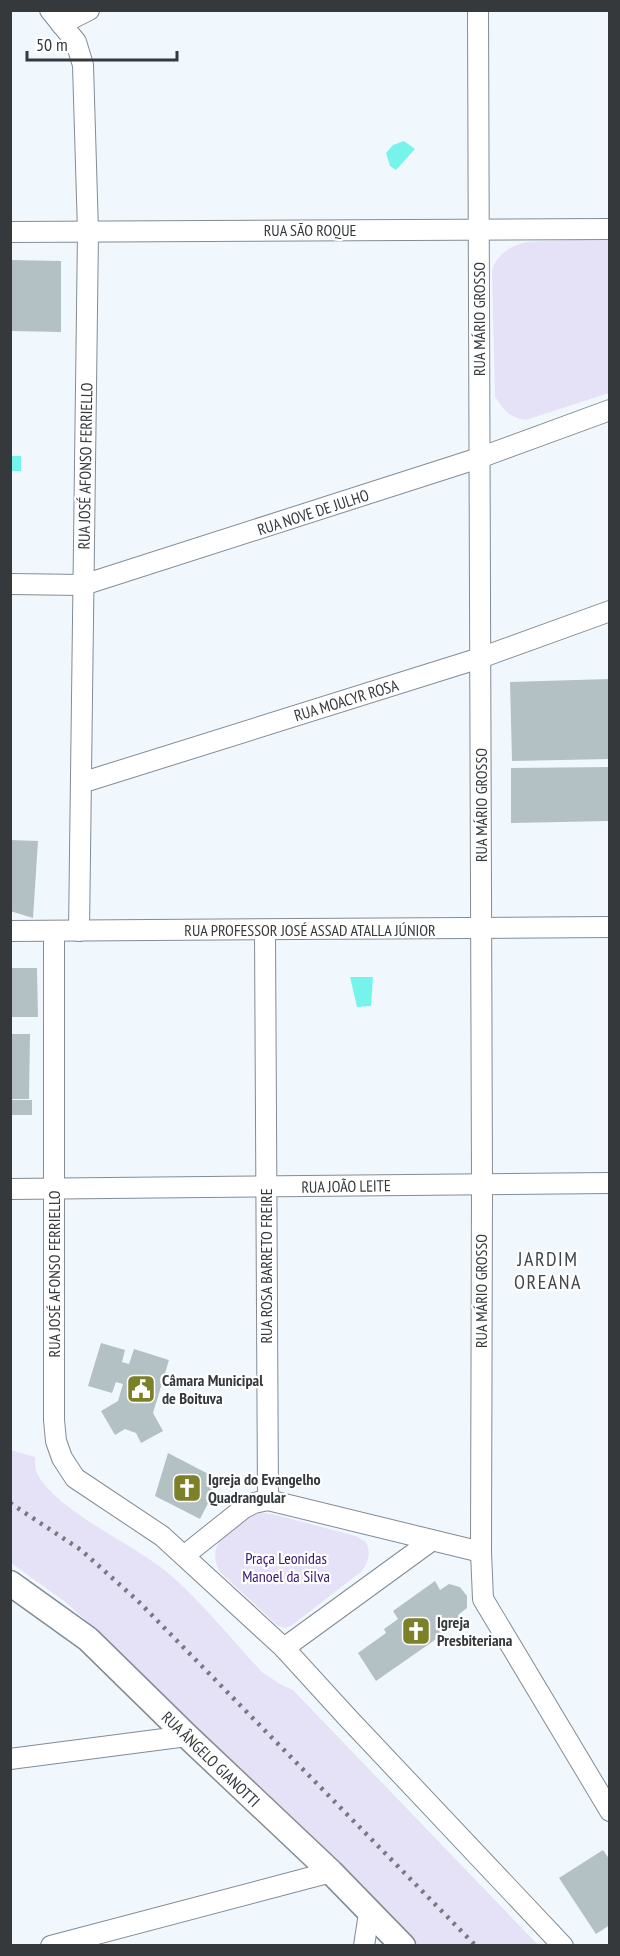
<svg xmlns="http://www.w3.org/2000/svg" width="620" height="1956" font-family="'PT Sans Narrow',sans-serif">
	<rect width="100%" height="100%" fill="#f0f8fe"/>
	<g fill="#e5e2f7">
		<path d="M609,238V393L526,420C508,417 505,411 495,397L492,271C496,254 511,246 526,242Z"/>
		<path d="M11,1450L35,1457C35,1462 35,1467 36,1471C51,1508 135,1545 167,1572C200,1600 232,1640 262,1672L280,1684L293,1690L538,1945H418L101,1634L64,1601L11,1563Z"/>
		<path d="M260,1513L272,1514L356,1536L366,1542C371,1554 369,1560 362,1571L291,1626L285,1628L278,1626L220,1572C203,1543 234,1521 260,1513Z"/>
	</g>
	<g fill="#76f4eb">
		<polygon points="404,141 415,149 396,170 390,166 386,153 393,145"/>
		<rect x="11" y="456" width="10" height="15"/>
		<polygon points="350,977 373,977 371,1006 357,1007"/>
	</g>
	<g fill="#b4c1c4">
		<polygon points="10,260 61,261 61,332 10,331"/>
		<polygon points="609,679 610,759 512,761 510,682"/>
		<polygon points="610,767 610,821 511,823 511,768"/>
		<polygon points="10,840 38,841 33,918 10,911"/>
		<polygon points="10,968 37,968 38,1017 10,1017"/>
		<polygon points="10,1034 30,1034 29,1099 10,1099"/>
		<rect x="10" y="1100" width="22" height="15"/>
		<polygon points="101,1343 125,1350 122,1362 129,1364 134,1349 169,1360 153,1413 163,1431 141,1443 136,1433 125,1429 115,1435 101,1411 118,1401 123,1384 116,1382 112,1393 88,1386"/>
		<polygon points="168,1453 220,1480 200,1519 155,1496"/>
		<polygon points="435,1581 440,1590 449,1584 460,1587 467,1596 467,1608 458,1615 462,1621 376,1681 358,1653 386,1633 384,1629 398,1619 393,1611"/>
		<polygon points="603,1850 610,1860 610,1925 596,1934 559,1878"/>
	</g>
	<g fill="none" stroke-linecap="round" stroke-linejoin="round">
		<g stroke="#838c93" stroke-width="22">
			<g id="minor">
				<polyline points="50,10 76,42 83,65 88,232 79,931"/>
				<polyline points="478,10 482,1184 481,1552 483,1599 610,1811"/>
				<polyline points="61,24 89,10"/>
				<polyline points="10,232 610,229"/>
				<polyline points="10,584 83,585 479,458 610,410"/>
				<polyline points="81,783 480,658 610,611"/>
				<polyline points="265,930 268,1500"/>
				<polyline points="10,931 610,927"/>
				<polyline points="54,931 54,1420 56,1441 62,1458 75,1478 162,1536 284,1648 347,1717 563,1946"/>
				<polyline points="10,1189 610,1183"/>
				<polyline points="185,1555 244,1508 254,1503 268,1500 481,1552"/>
				<polyline points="284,1648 431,1541"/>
				<polyline points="10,1759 187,1736"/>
				<polyline points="51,1946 331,1872"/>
				<polyline points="364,1946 369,1913"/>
			</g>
		</g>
		<g stroke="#838c93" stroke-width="27">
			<polyline id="tertiary" points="10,1583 88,1639 187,1736 331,1872 403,1946"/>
		</g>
		<use href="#minor" stroke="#fff" stroke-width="20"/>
		<use href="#tertiary" stroke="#fff" stroke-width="24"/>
		<polyline stroke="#757a7e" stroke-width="4.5" stroke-dasharray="3 6" stroke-linecap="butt" points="10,1503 81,1550 139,1602 476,1946"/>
	</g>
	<defs>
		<g id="civic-square" transform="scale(1.5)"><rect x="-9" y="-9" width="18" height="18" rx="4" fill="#7c8029" stroke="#fff"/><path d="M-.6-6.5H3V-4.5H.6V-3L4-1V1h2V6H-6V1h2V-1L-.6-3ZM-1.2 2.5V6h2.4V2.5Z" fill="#fff"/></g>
		<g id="church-square" transform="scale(1.5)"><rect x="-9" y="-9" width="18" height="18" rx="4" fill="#7c8029" stroke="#fff"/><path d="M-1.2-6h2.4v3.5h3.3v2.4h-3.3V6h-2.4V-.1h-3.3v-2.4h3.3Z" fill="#fff"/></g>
	</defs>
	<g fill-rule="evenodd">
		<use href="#civic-square" x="141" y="1389"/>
		<use href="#church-square" x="187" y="1488"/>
		<use href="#church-square" x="416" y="1631"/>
	</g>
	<g text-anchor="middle" stroke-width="4.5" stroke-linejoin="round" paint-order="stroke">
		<g font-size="16" fill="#35393c" stroke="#fff">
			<text x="310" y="236">RUA SÃO ROQUE</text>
			<text transform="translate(479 319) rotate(-90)" y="6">RUA MÁRIO GROSSO</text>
			<text transform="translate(85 466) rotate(-89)" y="6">RUA JOSÉ AFONSO FERRIELLO</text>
			<text transform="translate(313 512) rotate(-18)" y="6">RUA NOVE DE JULHO</text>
			<text transform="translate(346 700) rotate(-17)" y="6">RUA MOACYR ROSA</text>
			<text transform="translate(481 805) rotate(-90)" y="6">RUA MÁRIO GROSSO</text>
			<text x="310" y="936">RUA PROFESSOR JOSÉ ASSAD ATALLA JÚNIOR</text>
			<text transform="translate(346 1186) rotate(-1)" y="6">RUA JOÃO LEITE</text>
			<text transform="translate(266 1266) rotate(-90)" y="6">RUA ROSA BARRETO FREIRE</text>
			<text transform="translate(54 1274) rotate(-90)" y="6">RUA JOSÉ AFONSO FERRIELLO</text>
			<text transform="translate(481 1291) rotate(-90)" y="6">RUA MÁRIO GROSSO</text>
			<text transform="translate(211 1759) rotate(44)" y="6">RUA ÂNGELO GIANOTTI</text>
		</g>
		<g font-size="16" font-weight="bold" fill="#35393c" stroke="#fff" text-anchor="start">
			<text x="162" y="1386">Câmara Municipal<tspan x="162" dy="18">de Boituva</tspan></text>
			<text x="208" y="1485">Igreja do Evangelho<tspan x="208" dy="18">Quadrangular</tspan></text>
			<text x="437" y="1628">Igreja<tspan x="437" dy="18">Presbiteriana</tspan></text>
		</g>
		<g font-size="16" fill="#371671" stroke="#fff">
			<text x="286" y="1564">Praça Leonidas<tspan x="286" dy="18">Manoel da Silva</tspan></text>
		</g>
		<g font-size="20" letter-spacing="1.5" fill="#3f474d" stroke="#fff">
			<text x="548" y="1266">JARDIM<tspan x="548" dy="23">OREANA</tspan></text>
		</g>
	</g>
	<rect width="620" height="1956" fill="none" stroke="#35393c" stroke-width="24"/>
	<path d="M27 51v9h150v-9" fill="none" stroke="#35393c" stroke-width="3"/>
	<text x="36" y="51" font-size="18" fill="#35393c" stroke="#ffffff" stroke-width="4.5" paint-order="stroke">50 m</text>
</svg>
